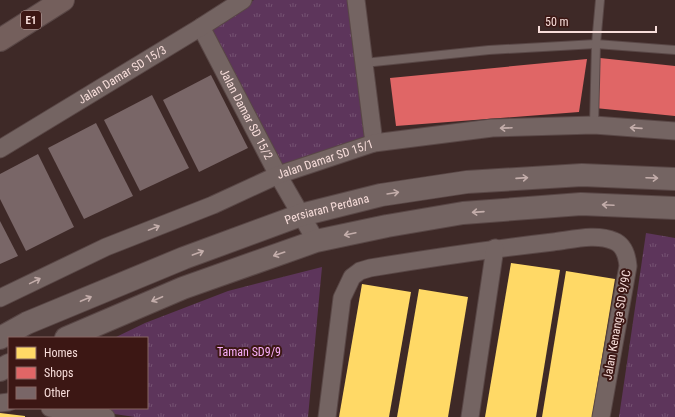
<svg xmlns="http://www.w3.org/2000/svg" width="675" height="417" font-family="'Roboto Condensed',sans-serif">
	<defs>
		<pattern id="park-tufts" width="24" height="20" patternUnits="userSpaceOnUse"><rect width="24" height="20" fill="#5d355b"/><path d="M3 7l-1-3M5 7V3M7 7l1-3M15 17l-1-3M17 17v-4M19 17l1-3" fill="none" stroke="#755272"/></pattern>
	</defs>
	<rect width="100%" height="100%" fill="#3e2927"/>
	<g fill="url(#park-tufts)">
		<polygon points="254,0 350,0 368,139 281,169 207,32"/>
		<polygon points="646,233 675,238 675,417 619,417"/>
		<polygon points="322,267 308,417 135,417 73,408 147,408 147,338 114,338 145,323 228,291"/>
	</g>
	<g fill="#ffd966">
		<polygon points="511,263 560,270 536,417 485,417"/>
		<polygon points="566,271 615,279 592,417 542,417"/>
		<polygon points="362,284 411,292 389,417 339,417"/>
		<polygon points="419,289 468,297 448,417 397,417"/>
		<polygon points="0,413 25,416 25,417 0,417"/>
	</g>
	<g fill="#e06666">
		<polygon points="600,58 675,66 675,116 595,108"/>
		<polygon points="587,59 579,112 396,126 390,78"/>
	</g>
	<g fill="#796667">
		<polygon points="211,75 248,148 199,172 163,100"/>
		<polygon points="152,95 189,168 140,191 104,120"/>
		<polygon points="96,123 133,196 84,219 48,148"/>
		<polygon points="38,154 74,227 26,251 0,199 0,174"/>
		<polygon points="0,221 18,256 0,264"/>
	</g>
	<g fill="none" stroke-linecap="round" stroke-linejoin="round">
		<g stroke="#594746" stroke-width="10">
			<g id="lane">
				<polyline points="364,63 489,50 596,44 675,50"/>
				<polyline points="594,125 596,44 600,0"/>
			</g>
		</g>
		<g stroke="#594746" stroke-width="19">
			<g id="street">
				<polyline points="356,0 374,143"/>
				<path id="s1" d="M201,27L278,175L316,241"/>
				<path id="s2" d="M0,149L201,27L243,0"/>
				<path id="s3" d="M0,298L106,247L213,205L278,175L374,143L492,128L594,125L675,131"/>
				<polyline points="0,403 9,402"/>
				<polyline points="50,408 106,417"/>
				<path d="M327,417L342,298L352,277L360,271L370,268C431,258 492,249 553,242C571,240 596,233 614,241C624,245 627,255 628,266L601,417"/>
				<polyline points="470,417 495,248"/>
			</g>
		</g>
		<g stroke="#594746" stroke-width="24">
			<g id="secondary">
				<path id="s4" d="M0,338L27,323L184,258L301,215L381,195L467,182L582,175L675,179"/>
				<polyline points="66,338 183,288 316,241 387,226 463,213 581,204 675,208"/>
				<polyline points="0,370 9,365"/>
			</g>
		</g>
		<g stroke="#594746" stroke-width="24">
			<polyline id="highway" points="0,40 63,0"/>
		</g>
		<use href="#lane" stroke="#746462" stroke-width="8"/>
		<use href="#street" stroke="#746462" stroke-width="17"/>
		<use href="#secondary" stroke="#746462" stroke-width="22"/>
		<use href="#highway" stroke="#745f5c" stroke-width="22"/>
	</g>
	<defs><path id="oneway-shaft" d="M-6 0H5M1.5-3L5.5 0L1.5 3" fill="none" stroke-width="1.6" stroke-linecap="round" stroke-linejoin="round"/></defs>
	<g stroke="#c3adaa">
		<use href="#oneway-shaft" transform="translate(506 128) rotate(178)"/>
		<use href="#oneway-shaft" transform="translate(636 128) rotate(-176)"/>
		<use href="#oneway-shaft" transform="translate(522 178) rotate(-4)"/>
		<use href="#oneway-shaft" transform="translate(652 178) rotate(2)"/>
		<use href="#oneway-shaft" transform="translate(393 193) rotate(-9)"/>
		<use href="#oneway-shaft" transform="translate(608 205) rotate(-177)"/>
		<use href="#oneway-shaft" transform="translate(478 212) rotate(176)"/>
		<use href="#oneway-shaft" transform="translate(154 228) rotate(-22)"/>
		<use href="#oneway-shaft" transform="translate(350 234) rotate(168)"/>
		<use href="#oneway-shaft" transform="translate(198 253) rotate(-20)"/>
		<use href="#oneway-shaft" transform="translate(279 254) rotate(161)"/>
		<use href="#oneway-shaft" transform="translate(35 281) rotate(-26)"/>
		<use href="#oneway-shaft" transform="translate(86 299) rotate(-23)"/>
		<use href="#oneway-shaft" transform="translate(157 299) rotate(157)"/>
	</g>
	<g text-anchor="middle" stroke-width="4" stroke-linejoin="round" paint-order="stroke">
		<rect fill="#3c1714" stroke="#bfa29f" stroke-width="1" x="21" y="11" width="20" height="18" rx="3"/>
		<g font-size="11" font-weight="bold" fill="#f7ddda">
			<text x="31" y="24">E1</text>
		</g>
		<g font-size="12" fill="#f7ddda" stroke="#3c1714">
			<text dy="4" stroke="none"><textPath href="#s2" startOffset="143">Jalan Damar SD 15/3</textPath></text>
			<text dy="4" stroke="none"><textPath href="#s1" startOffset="98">Jalan Damar SD 15/2</textPath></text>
			<text dy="4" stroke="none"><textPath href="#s3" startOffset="354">Jalan Damar SD 15/1</textPath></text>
			<text dy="4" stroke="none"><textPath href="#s4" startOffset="352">Persiaran Perdana</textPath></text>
			<text transform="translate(617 325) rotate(-80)" y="4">Jalan Kenanga SD 9/9C</text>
		</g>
		<g font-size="12" fill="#f9aefa" stroke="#3c1714">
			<text x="249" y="356">Taman SD9/9</text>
		</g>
	</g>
	<rect x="8" y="337" width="140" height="72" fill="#3c1714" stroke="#876663"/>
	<rect x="16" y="347" width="20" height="12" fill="#ffd966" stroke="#876663"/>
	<text x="44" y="357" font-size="12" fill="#f7ddda">Homes</text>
	<rect x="16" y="367" width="20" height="12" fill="#e06666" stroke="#876663"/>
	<text x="44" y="377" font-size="12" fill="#f7ddda">Shops</text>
	<rect x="16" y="387" width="20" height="12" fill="#796667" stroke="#876663"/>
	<text x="44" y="397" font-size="12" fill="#f7ddda">Other</text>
	<path d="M539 26v6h117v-6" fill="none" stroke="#f7ddda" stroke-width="2"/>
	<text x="545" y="26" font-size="12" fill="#f7ddda" stroke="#3c1714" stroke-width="3" paint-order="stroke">50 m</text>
</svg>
